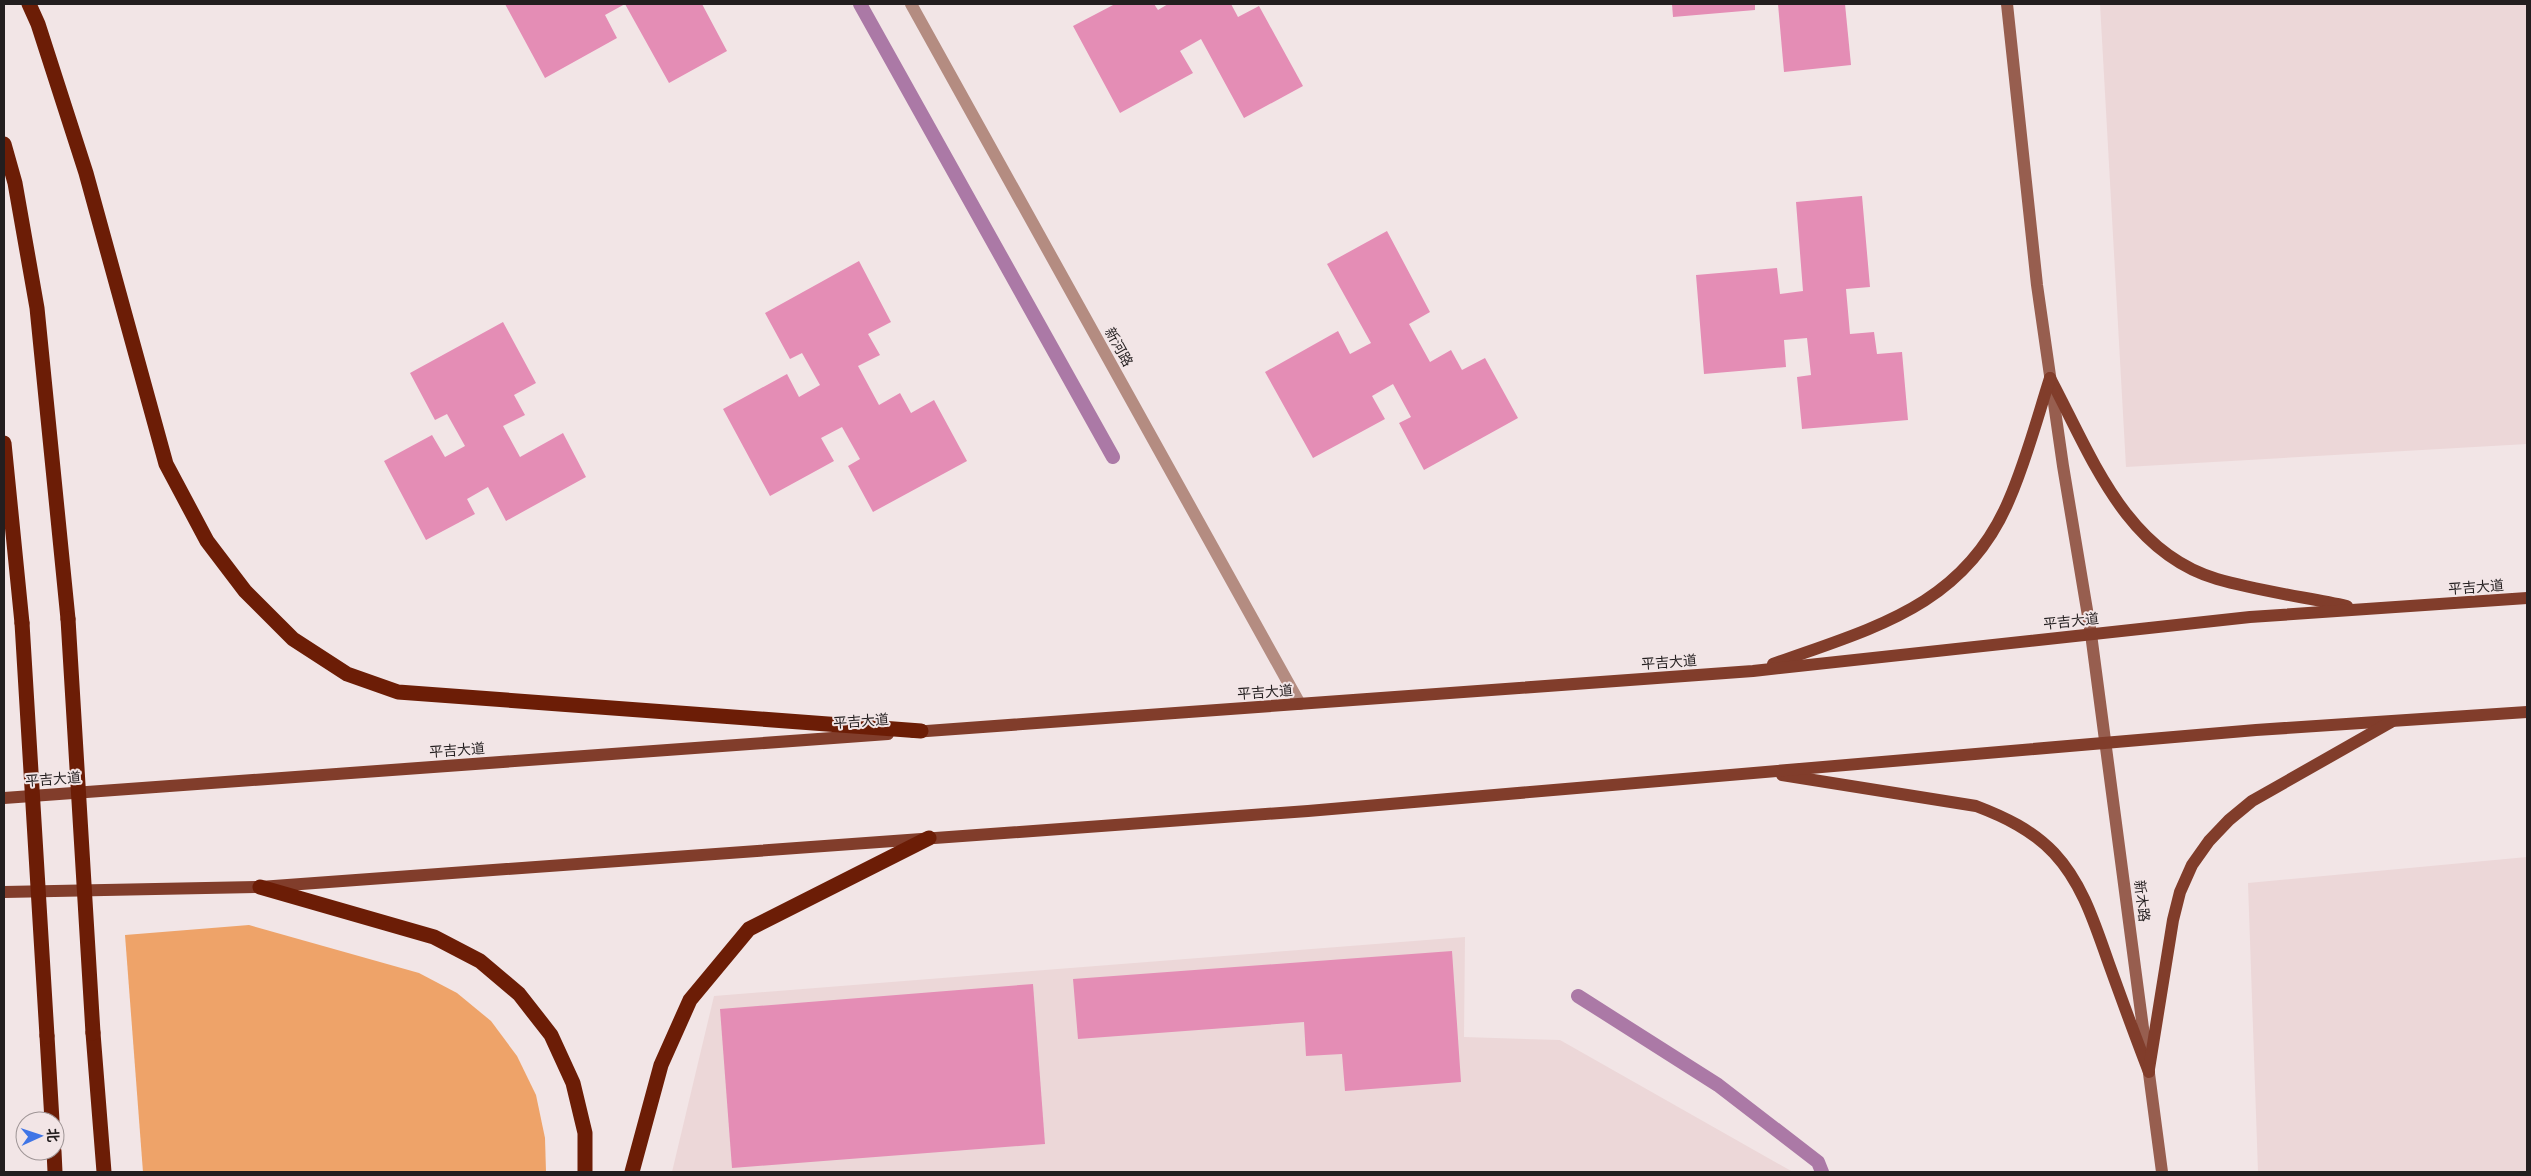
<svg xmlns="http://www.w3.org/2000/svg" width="2531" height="1176" font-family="'IBM Plex Serif','Noto Sans SC',serif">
	<rect width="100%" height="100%" fill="#f2e5e6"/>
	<g fill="#ecd7d8">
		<polygon points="2100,4 2527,4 2527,444 2126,467"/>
		<polygon points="2527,857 2527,1172 2258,1172 2248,883"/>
		<polygon points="1465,937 1464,1037 1560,1040 1793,1172 672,1172 714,996"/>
	</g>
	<polygon fill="#eea369" points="249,925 419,973 457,993 491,1021 517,1056 536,1095 545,1138 546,1172 143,1172 125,935"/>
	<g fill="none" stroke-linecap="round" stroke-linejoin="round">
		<g stroke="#ab79a6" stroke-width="14">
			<polyline points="860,4 1113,457"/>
			<polyline points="1578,996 1718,1085 1818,1162 1822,1172"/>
		</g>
	</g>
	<g fill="#e48db5">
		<polygon points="505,4 702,4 727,51 669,83 625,4 605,15 617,38 545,78"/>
		<polygon points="1115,4 1154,4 1158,10 1168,4 1231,4 1238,17 1259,6 1303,86 1244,118 1201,39 1180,51 1193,73 1120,113 1073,26"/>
		<polygon points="1672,4 1755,4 1755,10 1673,17"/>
		<polygon points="1778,4 1845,4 1851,65 1784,72"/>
		<polygon points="1862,196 1870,287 1846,289 1850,334 1874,332 1877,354 1902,352 1908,420 1802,429 1797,377 1811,375 1807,338 1784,340 1786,367 1704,374 1696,275 1777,268 1780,294 1803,291 1796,202"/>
		<polygon points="1387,231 1430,312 1409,324 1430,362 1451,350 1462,370 1485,358 1518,418 1424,470 1399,423 1411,417 1393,384 1372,396 1385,419 1313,458 1265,372 1338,331 1350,354 1371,343 1327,264"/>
		<polygon points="859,261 891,322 868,334 880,355 858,366 879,405 900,393 911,413 934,400 967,461 873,512 848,466 860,459 842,427 821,438 834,461 770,496 723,409 787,374 799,397 820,385 802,353 790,359 765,313"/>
		<polygon points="503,322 536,383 514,395 525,415 503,426 520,457 563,433 586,477 506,521 488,487 467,499 475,514 426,540 384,461 432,435 445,457 465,446 447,414 435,420 410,373"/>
		<polygon points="1452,951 1461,1082 1345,1091 1342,1054 1306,1056 1304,1022 1078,1039 1073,979"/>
		<polygon points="1033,984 1045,1144 732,1168 720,1009"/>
	</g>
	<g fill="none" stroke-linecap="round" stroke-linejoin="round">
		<polyline stroke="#b48c81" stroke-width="12" points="911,4 1300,704"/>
		<polyline stroke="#975e4f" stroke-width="12" points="2007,4 2037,285 2063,466 2091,634 2162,1172"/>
		<g stroke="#813d2b" stroke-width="12">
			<path d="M2050,378C2091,455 2125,552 2217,579C2259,591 2304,597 2347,606"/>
			<path d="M1773,664C1872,628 1964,607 2009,500C2026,461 2037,419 2050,378"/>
			<polyline points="913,732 1753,671 2250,617 2527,598"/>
			<path d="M1782,775L1976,806C2005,817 2032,830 2054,853C2083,884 2095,925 2109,964C2122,1000 2135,1036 2149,1072"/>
			<polyline points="4,798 888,734"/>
			<polyline points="4,892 260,887 411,876 1308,811 2256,730 2527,712"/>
			<polyline points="2149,1069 2173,920 2180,892 2192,865 2209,841 2229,820 2252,801 2391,722"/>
		</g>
		<g stroke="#6c1d06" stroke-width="15">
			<polyline points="29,4 38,24 86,173 166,464 207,541 245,591 293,639 347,674 398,692 921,731"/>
			<polyline points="4,144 15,183 37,308 68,619"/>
			<polyline points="4,443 22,623"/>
			<polyline points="260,887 434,937 480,961 519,994 551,1035 573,1083 585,1133 585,1172"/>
			<polyline points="93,1033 104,1172"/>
			<polyline points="47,1036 52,1121"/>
			<polyline points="54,1151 55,1172"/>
			<polyline points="632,1172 661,1065 690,1000 749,929 929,838"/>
		</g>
		<g stroke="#6c1d06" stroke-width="15">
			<polyline points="68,619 93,1033"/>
			<polyline points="22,623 47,1036"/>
		</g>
	</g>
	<g text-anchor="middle" stroke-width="4" stroke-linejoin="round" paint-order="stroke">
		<g font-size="14" fill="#231e1f" stroke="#f2e5e6">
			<text transform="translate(1119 347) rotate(61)" y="5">新河路</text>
			<text transform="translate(2476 587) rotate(-4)" y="5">平吉大道</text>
			<text transform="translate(2071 621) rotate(-6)" y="5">平吉大道</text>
			<text transform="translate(1669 662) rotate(-4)" y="5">平吉大道</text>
			<text transform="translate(1265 692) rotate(-4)" y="5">平吉大道</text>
			<text transform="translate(861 721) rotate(-4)" y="5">平吉大道</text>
			<text transform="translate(457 750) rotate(-4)" y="5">平吉大道</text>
			<text transform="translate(53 779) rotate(-4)" y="5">平吉大道</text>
			<text transform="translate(2142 901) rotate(83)" y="5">新木路</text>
		</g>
	</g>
	<rect width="2531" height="1176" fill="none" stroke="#231e1f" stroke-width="10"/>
	<g transform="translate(40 1136) rotate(87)"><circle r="24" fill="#f2e5e6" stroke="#9f9596"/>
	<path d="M0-4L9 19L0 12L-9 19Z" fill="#3f75e6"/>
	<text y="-8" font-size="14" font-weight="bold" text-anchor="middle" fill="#231e1f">北</text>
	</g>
</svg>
